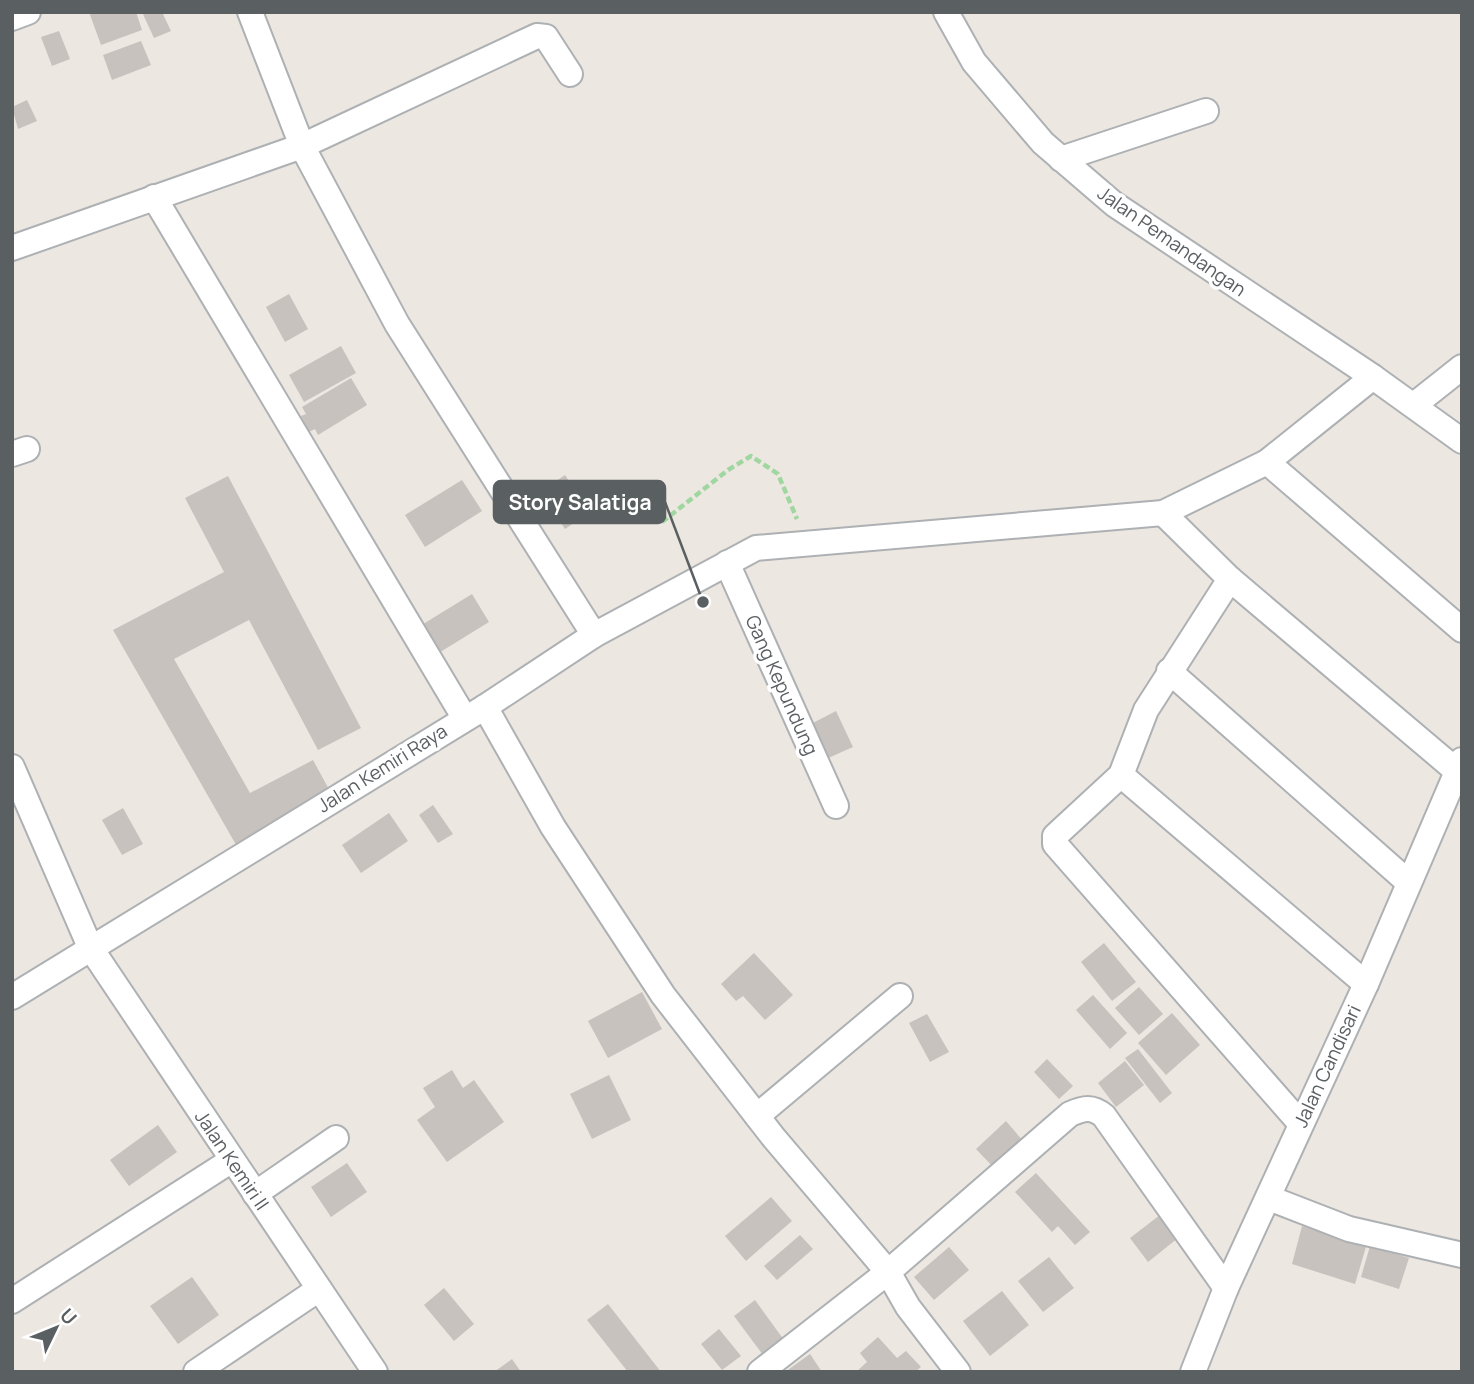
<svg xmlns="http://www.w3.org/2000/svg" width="1474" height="1384" font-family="Manrope,sans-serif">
	<rect width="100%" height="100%" fill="#ede7e1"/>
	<g fill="#c8c2be">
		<polygon points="89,12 136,12 142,30 101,45"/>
		<polygon points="142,12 162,12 171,31 154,38"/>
		<polygon points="59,31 70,59 52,66 41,37"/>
		<polygon points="141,41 151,65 112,80 103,55"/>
		<polygon points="27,100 37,121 18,129 12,107"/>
		<polygon points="289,294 308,329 285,342 266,307"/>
		<polygon points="341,346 356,373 304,402 289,375"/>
		<polygon points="351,378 367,405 318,435 315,429 309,432 301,416 306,414 302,407"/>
		<polygon points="565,475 590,512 565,529 540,492"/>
		<polygon points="228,476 361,728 318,750 249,620 174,659 250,793 313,760 331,793 239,850 113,630 224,572 185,498"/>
		<polygon points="462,480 482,511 425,547 405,515"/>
		<polygon points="472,594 489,622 437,654 420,626"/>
		<polygon points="836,711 853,747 826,759 809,725"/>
		<polygon points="433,805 453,834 438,843 419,815"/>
		<polygon points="123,808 143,844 122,855 102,820"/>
		<polygon points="389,813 408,841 361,873 342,845"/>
		<polygon points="1104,943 1136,982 1112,1001 1081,962"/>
		<polygon points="754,953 793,995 765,1020 743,996 736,1001 721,984"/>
		<polygon points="1139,987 1163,1014 1139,1035 1115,1008"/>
		<polygon points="642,992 662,1029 608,1058 588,1021"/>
		<polygon points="1093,995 1127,1033 1110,1049 1076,1010"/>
		<polygon points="1172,1013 1200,1045 1166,1075 1138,1043"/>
		<polygon points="927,1014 949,1052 930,1062 909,1023"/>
		<polygon points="1138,1049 1172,1093 1160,1103 1125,1058"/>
		<polygon points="1047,1059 1073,1086 1059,1099 1034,1072"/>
		<polygon points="1125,1061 1144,1085 1116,1107 1098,1083"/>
		<polygon points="452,1070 463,1088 474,1080 504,1122 447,1162 417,1120 435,1107 423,1088"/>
		<polygon points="609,1075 631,1120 592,1139 570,1094"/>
		<polygon points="1006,1121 1023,1141 994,1168 976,1149"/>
		<polygon points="158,1125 177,1152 129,1186 110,1160"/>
		<polygon points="347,1163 367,1192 331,1217 311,1187"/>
		<polygon points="1036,1173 1090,1232 1075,1245 1058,1226 1052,1232 1015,1192"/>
		<polygon points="771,1197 792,1221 746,1261 725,1236"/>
		<polygon points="1160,1215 1178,1238 1148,1262 1130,1238"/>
		<polygon points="1302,1226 1366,1247 1355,1284 1292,1264"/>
		<polygon points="800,1235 813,1249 777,1280 764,1266"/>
		<polygon points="1370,1246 1409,1258 1399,1289 1361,1277"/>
		<polygon points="949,1247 969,1270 934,1300 914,1277"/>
		<polygon points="1049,1257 1074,1288 1043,1312 1018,1281"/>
		<polygon points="192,1277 219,1315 178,1344 150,1306"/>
		<polygon points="444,1288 474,1324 454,1341 424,1305"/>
		<polygon points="1002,1291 1029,1325 990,1356 963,1321"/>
		<polygon points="755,1300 784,1340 763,1355 734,1316"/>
		<polygon points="608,1304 661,1372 628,1372 587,1320"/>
		<polygon points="719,1329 741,1356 722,1370 701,1344"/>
		<polygon points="878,1337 897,1358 906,1351 921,1367 915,1372 856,1372 867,1362 860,1353"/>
		<polygon points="810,1354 822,1372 785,1372"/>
		<polygon points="512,1359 521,1372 494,1372"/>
	</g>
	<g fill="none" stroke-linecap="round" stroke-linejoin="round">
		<g stroke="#adb1b4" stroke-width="28">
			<g id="street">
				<polyline points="250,12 302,146 397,324 594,635"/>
				<polyline points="946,12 974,62 1043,143 1114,204 1373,377 1462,441"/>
				<polyline points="12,18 28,12"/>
				<polyline points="1061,159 1206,111"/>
				<polyline points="154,197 464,717"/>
				<polyline points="12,248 302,146 537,36 546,37 570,74"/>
				<polyline points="1414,405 1462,367"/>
				<polyline points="12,454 27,449"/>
				<polyline points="1267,462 1462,630"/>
				<polyline points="1163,513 1230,579 1146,710 1121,775 1055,836 1055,844 1300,1123"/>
				<polyline points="727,563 836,806"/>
				<polyline points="1230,579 1458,772"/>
				<polyline points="1169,671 1408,882"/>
				<polyline points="485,707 553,827 663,995 774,1138 888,1272 908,1307 958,1372"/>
				<polyline points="12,767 90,947 375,1372"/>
				<polyline points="1121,775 1366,984"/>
				<polyline points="12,997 485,707 594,635 756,548 1163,513 1267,462 1373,377"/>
				<polyline points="757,1116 900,996"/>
				<polyline points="255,1194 336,1138"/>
				<polyline points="1269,1198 1349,1229 1462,1255"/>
				<polyline points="12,1301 232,1160"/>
				<polyline points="196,1372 319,1289"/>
				<path d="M760,1372L888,1272L1070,1114C1084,1108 1092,1106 1104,1116L1226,1288"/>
				<polyline points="1193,1372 1226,1288 1366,984 1462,760"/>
			</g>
		</g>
		<polyline stroke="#a0d7a1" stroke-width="4.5" stroke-dasharray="7 3.5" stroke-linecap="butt" points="662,522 728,470 751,456 778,474 797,519"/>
		<use href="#street" stroke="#fff" stroke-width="24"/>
	</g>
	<g text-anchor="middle" stroke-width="7" stroke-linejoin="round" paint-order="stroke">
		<g font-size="19" fill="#5a5f62" stroke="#fff">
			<text transform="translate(1172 241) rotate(35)" y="7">Jalan Pemandangan</text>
			<text transform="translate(782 685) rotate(66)" y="7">Gang Kepundung</text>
			<text transform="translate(382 768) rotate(-32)" y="7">Jalan Kemiri Raya</text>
			<text transform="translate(1327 1066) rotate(-65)" y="7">Jalan Candisari</text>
			<text transform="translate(232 1160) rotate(56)" y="7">Jalan Kemiri II</text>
		</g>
	</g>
	<path fill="none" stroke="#5a5f62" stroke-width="2.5" d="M703 602L665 502"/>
	<circle fill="#5a5f62" stroke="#fff" stroke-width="2.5" cx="703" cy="602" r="7"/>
	<rect fill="#5a5f62" stroke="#5a5f62" stroke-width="2.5" x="494" y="481" width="171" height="42" rx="7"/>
	<g font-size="21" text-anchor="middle" font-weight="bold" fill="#fff">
		<text x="580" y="510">Story Salatiga</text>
	</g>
	<rect width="1474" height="1384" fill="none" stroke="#5a5f62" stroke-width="28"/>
	<g transform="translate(56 1328) rotate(47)" stroke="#ffffff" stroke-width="5" paint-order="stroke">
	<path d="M0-5L12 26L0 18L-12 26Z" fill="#5a5f62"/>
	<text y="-10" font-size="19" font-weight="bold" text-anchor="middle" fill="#5a5f62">U</text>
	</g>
</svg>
